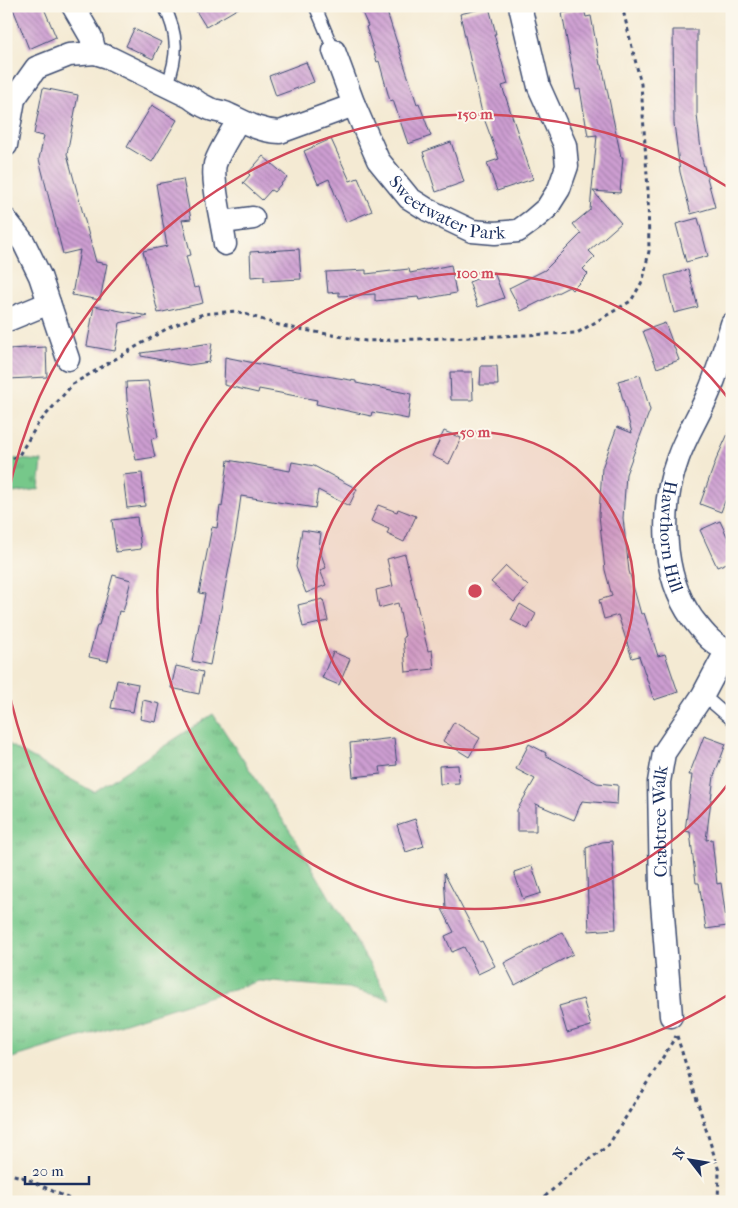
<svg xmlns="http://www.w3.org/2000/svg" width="738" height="1208" font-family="'IM FELL French Canon',serif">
	<defs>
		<pattern id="grass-tufts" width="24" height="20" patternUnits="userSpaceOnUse" patternTransform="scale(1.25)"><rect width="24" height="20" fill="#76c88a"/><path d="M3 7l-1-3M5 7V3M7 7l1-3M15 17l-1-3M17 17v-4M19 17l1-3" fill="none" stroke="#60a374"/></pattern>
		<pattern id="building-back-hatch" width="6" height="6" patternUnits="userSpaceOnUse" patternTransform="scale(1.25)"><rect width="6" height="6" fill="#cd9ed1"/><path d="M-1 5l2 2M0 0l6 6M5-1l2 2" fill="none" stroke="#a681ad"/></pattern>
	</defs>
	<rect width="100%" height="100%" fill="#fbf7ec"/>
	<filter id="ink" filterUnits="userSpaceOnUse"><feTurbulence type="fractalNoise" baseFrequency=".02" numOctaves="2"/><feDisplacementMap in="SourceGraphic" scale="10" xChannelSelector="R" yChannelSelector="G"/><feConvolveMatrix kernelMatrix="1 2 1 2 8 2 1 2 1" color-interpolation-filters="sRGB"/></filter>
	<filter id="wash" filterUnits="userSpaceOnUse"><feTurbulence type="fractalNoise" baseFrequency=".0096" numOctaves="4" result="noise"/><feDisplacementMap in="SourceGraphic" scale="20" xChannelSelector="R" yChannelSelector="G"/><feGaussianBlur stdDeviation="1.12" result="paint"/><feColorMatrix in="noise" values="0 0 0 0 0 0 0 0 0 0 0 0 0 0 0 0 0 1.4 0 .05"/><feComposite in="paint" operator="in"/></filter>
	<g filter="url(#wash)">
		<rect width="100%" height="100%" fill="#f4ead3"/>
		<g fill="url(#grass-tufts)" stroke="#487c74">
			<polygon points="6,458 42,461 39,489 6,494"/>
			<polygon points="213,714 294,837 390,999 348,988 259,981 6,1060 6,742 16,749 94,792"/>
		</g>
		<g id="blocks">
			<g fill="url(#building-back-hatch)">
				<polygon points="12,6 43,6 56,37 29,49"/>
				<polygon points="193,6 242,6 206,27"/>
				<polygon points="359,6 385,6 417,104 419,103 431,136 408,144 393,100 390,101 379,61 377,62 366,27 368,26"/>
				<polygon points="489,7 496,34 494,34 508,84 502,86 533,179 497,191 487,163 499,159 482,113 460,14"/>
				<polygon points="584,9 586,17 591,16 600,65 602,65 621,157 623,157 620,193 593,191 621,223 589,251 595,257 583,269 588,274 572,290 569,287 521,311 509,288 545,270 581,234 573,224 590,210 597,135 588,136 580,89 576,90 562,13"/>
				<polygon points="134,29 161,42 153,59 126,46"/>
				<polygon points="673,30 697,30 697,115 702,159 715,207 691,214 680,172 674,123"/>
				<polygon points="306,62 314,82 276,96 269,76"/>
				<polygon points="43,88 78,95 67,154 96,262 107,264 100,300 72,295 80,250 63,254 39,159 44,136 34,134"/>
				<polygon points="152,105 177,120 152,162 127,147"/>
				<polygon points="331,139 350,181 358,178 372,211 346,222 329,179 318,184 304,151"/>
				<polygon points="451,142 464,182 436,192 423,152"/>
				<polygon points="263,156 287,177 274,192 271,190 262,200 243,183 250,175 248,173"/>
				<polygon points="183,179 191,219 182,220 191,255 186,256 194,288 199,287 203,303 158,313 143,251 167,246 156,184"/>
				<polygon points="698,218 708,256 686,262 676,224"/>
				<polygon points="299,249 301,279 264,281 264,276 251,277 250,252"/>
				<polygon points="451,265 456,293 419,300 418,297 375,301 375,294 339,296 339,292 328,293 326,272 366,270 366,274 409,269 410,273"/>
				<polygon points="688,270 698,307 674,313 665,276"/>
				<polygon points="494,272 504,298 478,307 469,282"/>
				<polygon points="94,306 148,316 120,323 115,351 87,346"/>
				<polygon points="665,323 679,360 657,368 643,331"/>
				<polygon points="212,343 209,362 189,365 141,356 141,353"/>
				<polygon points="46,347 47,377 9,379 8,349"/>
				<polygon points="225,357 274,367 356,381 356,383 411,394 408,419 372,412 371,416 316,404 317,400 259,389 258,393 224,385"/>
				<polygon points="481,366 497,366 498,385 480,385"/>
				<polygon points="450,372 472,372 473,400 451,400"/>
				<polygon points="640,375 650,410 626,474 623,518 629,571 641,614 644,613 658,656 665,654 678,692 654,700 639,656 632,658 618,615 604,619 599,600 612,596 605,570 599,515 602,468 617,427 632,433 618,381"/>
				<polygon points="148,381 158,437 151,439 155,457 136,460 128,416 126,382"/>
				<polygon points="732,425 732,482 721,512 700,504 716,460"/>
				<polygon points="444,431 461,438 449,464 432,456"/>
				<polygon points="228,460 290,471 292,462 314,466 357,489 349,506 318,490 315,508 241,496 236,532 210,665 192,661 205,594 199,593 212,527 217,528 220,506 222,507"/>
				<polygon points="142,473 145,506 127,508 123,475"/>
				<polygon points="378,505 397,512 398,509 416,516 404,542 387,534 389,529 371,521"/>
				<polygon points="137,517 141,549 116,552 112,520"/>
				<polygon points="720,521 732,547 732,561 717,567 700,530"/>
				<polygon points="302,530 321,533 319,548 326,568 320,570 326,585 306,593 296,567"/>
				<polygon points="405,554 428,651 432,650 434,669 406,672 403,637 405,636 398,603 379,608 376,590 393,586 387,559"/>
				<polygon points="506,566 528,586 514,602 491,582"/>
				<polygon points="113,575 131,580 123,612 119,611 108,661 89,657 97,625 99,625"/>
				<polygon points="323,599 328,621 303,627 298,605"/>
				<polygon points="520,604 536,614 528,629 511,620"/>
				<polygon points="333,652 350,659 339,685 322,678"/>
				<polygon points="176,666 203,672 199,694 171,688"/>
				<polygon points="117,680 138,684 133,712 111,708"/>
				<polygon points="143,700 160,704 156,722 140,719"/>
				<polygon points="454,722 480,738 469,757 443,741"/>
				<polygon points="704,736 726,744 714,776 706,840 712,839 717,884 721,883 727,926 706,929 699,883 696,883 690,832 685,831 692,775 689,775"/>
				<polygon points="394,738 397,765 380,767 381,774 353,777 350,743"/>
				<polygon points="529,744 546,753 545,755 597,783 618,785 617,804 582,801 574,820 536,804 536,831 517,831 517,810 535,779 516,769"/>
				<polygon points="458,765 459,783 440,784 439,766"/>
				<polygon points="415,819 424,846 406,852 397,825"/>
				<polygon points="612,841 616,929 589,931 586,848 602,842"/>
				<polygon points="532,866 541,893 523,899 514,872"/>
				<polygon points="444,873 480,942 482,941 495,966 478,974 464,947 452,952 445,936 454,932 442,909 446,909"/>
				<polygon points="562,932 573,954 515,985 504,963"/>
				<polygon points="583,999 591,1026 567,1033 559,1006"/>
			</g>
		</g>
	</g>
	<g filter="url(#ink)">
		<use href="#blocks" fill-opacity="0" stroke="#3c4b70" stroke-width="1"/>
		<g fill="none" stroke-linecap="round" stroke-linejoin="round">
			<g stroke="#3c4b70" stroke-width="14">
				<g id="service">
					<path d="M164,6C179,35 178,56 167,86"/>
					<polyline points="315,6 334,51"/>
					<polyline points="703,695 732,720"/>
				</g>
			</g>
			<g stroke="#3c4b70" stroke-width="25">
				<g id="minor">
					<polyline points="73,6 91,37 95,53"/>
					<path id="s1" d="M334,51L354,105L378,160L409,198L428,210L472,231L495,233L518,231L533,220L547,208L559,189L567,166L565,145L539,87L520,6"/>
					<path d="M6,145L14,99L36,68L69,55L95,53L108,57L190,97C196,102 203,106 210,109C215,111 220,111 225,113C245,122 258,131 280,132L354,105"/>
					<polyline points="6,220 24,243 40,276 68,359"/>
					<polyline points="223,222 253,218"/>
					<path d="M225,244C223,226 211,180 215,164C220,149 231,134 238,120"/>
					<polyline points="10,319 49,303"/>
					<path id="s2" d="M732,324C725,347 718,371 709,392C700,414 686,435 678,458C660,506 661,575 692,618C702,631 714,648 732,651"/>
					<path id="s3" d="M671,1016L661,890L659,782L664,753L703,695L727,650"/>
				</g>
			</g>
			<g stroke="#3c4b70" stroke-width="3" stroke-dasharray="4 4" stroke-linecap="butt">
				<polyline points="6,463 19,455 38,424 73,384 168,328 203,314 236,311 282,326 366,341 577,333 631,301 643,280 649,251 648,190 641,84 622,6"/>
				<polyline points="677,1036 719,1171 718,1202"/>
				<polyline points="6,1173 25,1178 76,1202"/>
				<polyline points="539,1202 573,1171 608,1146 676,1036"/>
			</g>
			<use href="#service" stroke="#fff" stroke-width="11"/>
			<use href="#minor" stroke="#fff" stroke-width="22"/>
		</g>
	</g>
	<circle cx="475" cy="591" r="159" fill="#d1495b" fill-opacity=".12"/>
	<g fill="none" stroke="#d1495b" stroke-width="2.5">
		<circle cx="475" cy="591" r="159"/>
		<path d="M731 780A318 318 0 1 1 731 402"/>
		<path d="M731 993A477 477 0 0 1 7 682M7 500A477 477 0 0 1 731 189"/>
	</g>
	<g text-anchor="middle" stroke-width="4" stroke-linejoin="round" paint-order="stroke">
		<g font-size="18" fill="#1b2f5e" stroke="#fbf7ec">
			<text dy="6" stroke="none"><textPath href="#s1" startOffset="206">Sweetwater Park</textPath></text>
			<text dy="6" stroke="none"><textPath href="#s2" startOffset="225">Hawthorn Hill</textPath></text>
			<text dy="6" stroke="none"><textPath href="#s3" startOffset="195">Crabtree Walk</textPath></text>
		</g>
	</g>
	<circle cx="475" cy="591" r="8" fill="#d1495b" stroke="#fbf7ec" stroke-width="2.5"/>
	<g font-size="15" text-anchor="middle" font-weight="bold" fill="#d1495b" stroke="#fbf7ec" stroke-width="4" stroke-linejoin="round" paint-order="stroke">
		<text x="475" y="119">150 m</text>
		<text x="475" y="278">100 m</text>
		<text x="475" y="437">50 m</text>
	</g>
	<rect width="738" height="1208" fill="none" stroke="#fbf7ec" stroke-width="25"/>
	<g transform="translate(690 1160) rotate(301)" stroke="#fbf7ec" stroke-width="4" paint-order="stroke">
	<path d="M0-4L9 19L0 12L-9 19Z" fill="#1b2f5e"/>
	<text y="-8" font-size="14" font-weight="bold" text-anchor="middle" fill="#1b2f5e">N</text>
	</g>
	<path d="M25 1176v8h64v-8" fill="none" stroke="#1b2f5e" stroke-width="2.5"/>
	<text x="32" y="1176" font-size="15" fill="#1b2f5e" stroke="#fbf7ec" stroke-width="4" paint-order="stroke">20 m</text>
</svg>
